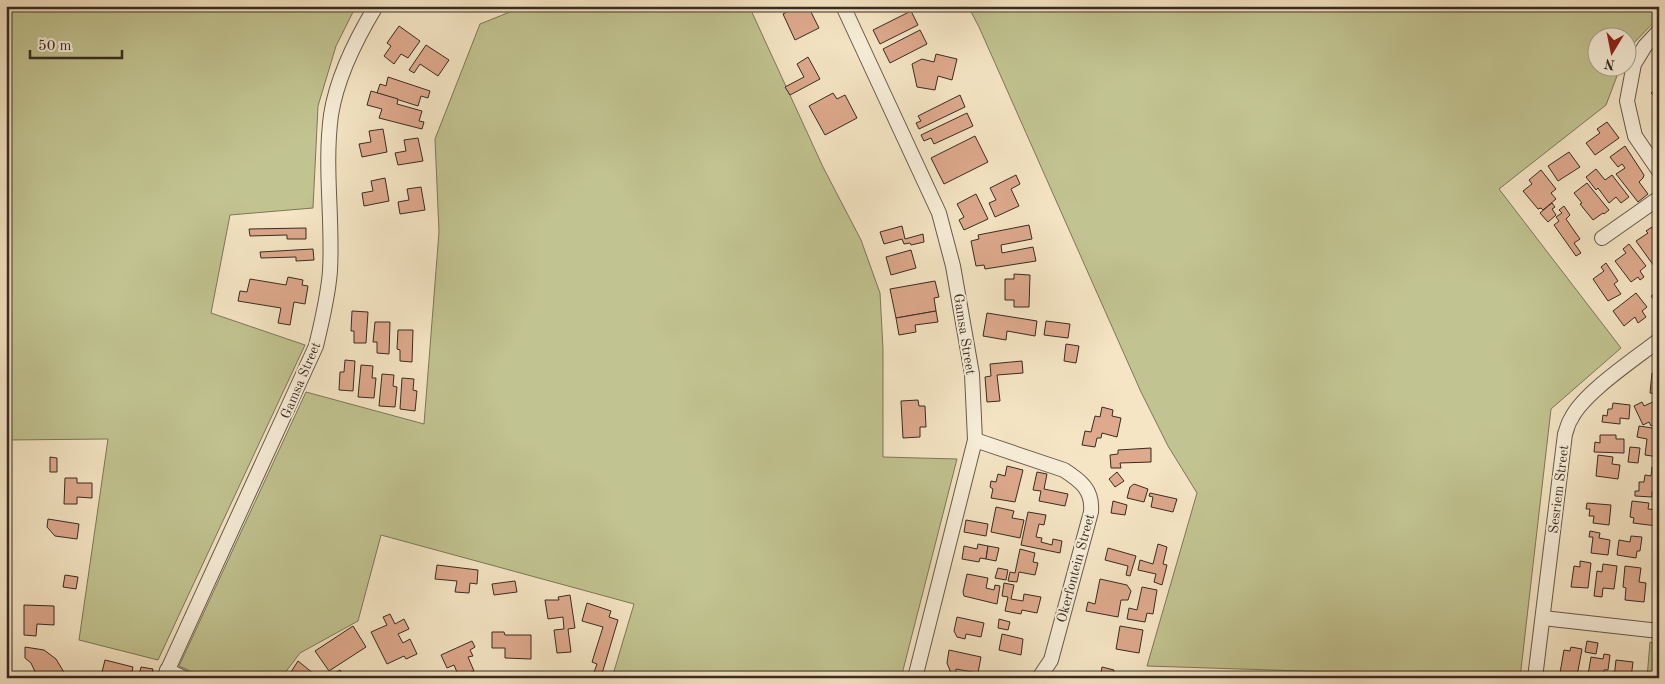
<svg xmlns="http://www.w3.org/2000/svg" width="1665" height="684" font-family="'Old Standard TT',serif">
	<rect width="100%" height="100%" fill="#f5e5c4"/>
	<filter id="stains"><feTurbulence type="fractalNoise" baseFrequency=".004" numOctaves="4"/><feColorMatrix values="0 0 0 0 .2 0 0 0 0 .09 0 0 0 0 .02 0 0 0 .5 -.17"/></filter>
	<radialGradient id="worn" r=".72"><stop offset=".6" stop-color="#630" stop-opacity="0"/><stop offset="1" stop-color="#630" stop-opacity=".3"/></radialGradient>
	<g fill="#c1c390" stroke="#7c7759">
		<polygon points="6,6 356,6 336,46 318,106 313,208 230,215 211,313 305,345 158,660 79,640 108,439 6,440"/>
		<polygon points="525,6 749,6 823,167 861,240 880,293 883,349 883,457 957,459 901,678 612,678 634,604 381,535 358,621 300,653 281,678 206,678 179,666 306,392 424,424 439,232 435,139 480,24"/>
		<polygon points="968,6 1659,6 1659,17 1628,49 1628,38 1598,38 1598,68 1620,68 1606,105 1499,189 1621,348 1551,409 1520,678 1147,666 1197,493 1168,446 1141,392 979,27"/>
		<polygon points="1650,642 1659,645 1659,678 1647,678"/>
	</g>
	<g fill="#dea98d" stroke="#382b22">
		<polygon points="798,6 808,6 819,28 795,40 783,14"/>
		<polygon points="911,11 918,25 880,44 873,30"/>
		<polygon points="399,26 420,41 408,58 401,54 394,64 384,56 391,46 387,43"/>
		<polygon points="920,30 927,44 890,63 883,49"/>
		<polygon points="426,45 449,60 438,76 420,64 414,73 409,70"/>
		<polygon points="936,54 957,59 952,80 938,76 935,90 917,87 912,64 922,59 934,62"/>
		<polygon points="808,57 820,79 790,95 785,87 804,77 797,64"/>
		<polygon points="1659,73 1659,101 1651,93 1657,89 1654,86 1658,83 1654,77"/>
		<polygon points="388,77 430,91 428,98 421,96 418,106 377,93 380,84 386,86"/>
		<polygon points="371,91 398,99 397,104 422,111 419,121 424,122 422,129 379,118 382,109 367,105"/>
		<polygon points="833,93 837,99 845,95 857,118 825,135 809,106"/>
		<polygon points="960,95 965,107 919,129 916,123 921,121 918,116"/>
		<polygon points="967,113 973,126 934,144 931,138 924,141 921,135"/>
		<polygon points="1607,122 1619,138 1595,155 1586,143 1600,133 1597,129"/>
		<polygon points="383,129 387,152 362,157 359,144 371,142 369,131"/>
		<polygon points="975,136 988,162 944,184 931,158"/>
		<polygon points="418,138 423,161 398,165 395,153 406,151 404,140"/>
		<polygon points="1625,146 1644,175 1643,178 1639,182 1648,194 1638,202 1616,174 1625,168 1622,164 1618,167 1610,157"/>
		<polygon points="1569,152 1580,167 1558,181 1548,166"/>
		<polygon points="1596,169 1605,180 1612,175 1629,197 1621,203 1616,197 1609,203 1598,188 1596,190 1586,177"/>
		<polygon points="1541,170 1556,189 1551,193 1556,199 1543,210 1541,208 1538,209 1523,191 1532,184 1529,180"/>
		<polygon points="1016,175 1020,184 1011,189 1019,206 995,217 989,203 996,200 990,188"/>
		<polygon points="385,178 389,201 364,206 362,193 373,191 371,181"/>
		<polygon points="1587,183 1609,210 1604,214 1603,213 1593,220 1580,204 1582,203 1574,193"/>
		<polygon points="421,187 425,210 400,214 398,202 409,200 407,189"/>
		<polygon points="976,194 988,219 964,230 959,220 964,217 957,204"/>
		<polygon points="1552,203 1555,207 1552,209 1556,215 1548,222 1540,213"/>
		<polygon points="1564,206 1570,215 1566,219 1580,239 1574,243 1581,253 1576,256 1554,225 1559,221 1556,217 1562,213 1559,210"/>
		<polygon points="1029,225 1032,239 1001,245 1002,253 1033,247 1036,261 985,269 984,265 976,266 971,241 979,239 978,235"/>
		<polygon points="902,226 905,239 923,234 924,242 911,245 910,243 904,244 902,239 884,244 880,232"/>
		<polygon points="1652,227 1659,235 1659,262 1654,266 1636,241 1648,233 1646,231"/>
		<polygon points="306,228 306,239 287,239 287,235 250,236 249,229"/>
		<polygon points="1629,244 1646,266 1640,271 1644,277 1640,280 1638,277 1631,282 1615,261 1626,253 1623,249"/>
		<polygon points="313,249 314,260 296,261 296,257 261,258 260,252"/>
		<polygon points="911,250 916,268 891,275 886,257"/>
		<polygon points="1606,263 1618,281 1614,284 1621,294 1608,301 1593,279 1604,271 1601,267"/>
		<polygon points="1014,274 1030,275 1029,307 1014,307 1014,300 1005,300 1005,279 1014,279"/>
		<polygon points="288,277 303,280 302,285 308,286 305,304 294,302 290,325 278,323 281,308 238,301 240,291 247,292 250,279 286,285"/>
		<polygon points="935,281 939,297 934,298 936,311 896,318 890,289"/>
		<polygon points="1659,290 1659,306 1651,296"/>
		<polygon points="1636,293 1647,307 1642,311 1646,317 1638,323 1635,317 1624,326 1613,311"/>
		<polygon points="352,311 368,312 366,343 354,343 354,331 351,331"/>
		<polygon points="936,311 938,322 915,325 916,332 899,335 896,318"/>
		<polygon points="987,313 1037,321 1035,336 1007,331 1006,340 983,336"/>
		<polygon points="1046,321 1070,324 1068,338 1044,335"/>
		<polygon points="375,322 390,322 389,354 377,353 377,342 373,342"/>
		<polygon points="398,330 413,330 412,362 400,361 400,350 397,349"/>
		<polygon points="1066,344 1079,346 1076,363 1064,361"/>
		<polygon points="345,360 355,361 353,391 339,390 340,372 344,372"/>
		<polygon points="1022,361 1023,373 997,375 1000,401 987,402 985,377 991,376 990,364"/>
		<polygon points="361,365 373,366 372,378 376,378 374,398 358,397"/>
		<polygon points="1652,373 1659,374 1659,394 1650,393"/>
		<polygon points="382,374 394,375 393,386 397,387 395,407 379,406"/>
		<polygon points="402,378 414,379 413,390 417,391 415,411 400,409"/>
		<polygon points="918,400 919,406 925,406 926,427 920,427 920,437 903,438 901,401"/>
		<polygon points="1655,401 1659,408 1659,423 1651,426 1649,422 1643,425 1634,406 1642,402 1644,406"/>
		<polygon points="1613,403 1630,405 1629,419 1620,418 1620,424 1602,422 1603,415 1607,416 1608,409 1612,409"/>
		<polygon points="1102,407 1113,410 1112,416 1121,418 1117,437 1102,433 1101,438 1097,438 1095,447 1082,445 1085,431 1091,432 1095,416 1100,417"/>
		<polygon points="1639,426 1659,429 1659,457 1645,455 1647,439 1637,437"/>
		<polygon points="1600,435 1616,435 1616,439 1624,439 1624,453 1594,452 1595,442 1600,443"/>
		<polygon points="1630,447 1640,448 1638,463 1628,462"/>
		<polygon points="1151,448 1151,462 1120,463 1121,468 1111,468 1110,455 1118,454 1118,450"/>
		<polygon points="1598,455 1613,457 1612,464 1620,465 1618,479 1596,476"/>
		<polygon points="50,457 57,458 57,472 50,472"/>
		<polygon points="1007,466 1023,470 1015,502 991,498 993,489 990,487 991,481 996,482 998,474 1005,476"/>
		<polygon points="1652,467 1659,468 1659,493 1652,492 1652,497 1635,496 1635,491 1639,491 1639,482 1644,482 1645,475 1651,476"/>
		<polygon points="1037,472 1047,474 1044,489 1068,494 1065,506 1039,501 1041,491 1033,490"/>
		<polygon points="1117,472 1124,481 1115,487 1109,479"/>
		<polygon points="65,478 77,478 77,483 92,483 92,498 77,497 77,504 64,504"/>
		<polygon points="1134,484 1148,489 1144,502 1127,498 1130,487"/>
		<polygon points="1150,493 1177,499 1173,512 1151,507 1153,497 1149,496"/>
		<polygon points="1113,501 1127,505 1125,515 1111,513"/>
		<polygon points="1632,501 1649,503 1648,509 1659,510 1657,526 1633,523 1634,518 1630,517"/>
		<polygon points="1587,503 1611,505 1609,525 1593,523 1594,516 1589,516 1590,509 1586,509"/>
		<polygon points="996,507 1014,511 1012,518 1024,520 1020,538 991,532"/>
		<polygon points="1028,512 1046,515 1044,525 1039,524 1036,537 1042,538 1041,542 1052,545 1053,539 1062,541 1060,553 1021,545"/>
		<polygon points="48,519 79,524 77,539 55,536 47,527"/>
		<polygon points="966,520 988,524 986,536 964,532"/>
		<polygon points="1590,531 1600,533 1599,538 1610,540 1608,555 1591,553 1593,537 1589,537"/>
		<polygon points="1631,536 1642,537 1640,551 1637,551 1636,558 1617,555 1619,540 1630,542"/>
		<polygon points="978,544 988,546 986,559 980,558 979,562 962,559 964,546 977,549"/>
		<polygon points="1158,544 1167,547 1163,564 1167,565 1162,585 1154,582 1156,574 1138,570 1140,560 1153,564"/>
		<polygon points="988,546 999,548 996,561 986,559"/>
		<polygon points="1108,548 1136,556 1130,576 1126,575 1128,566 1105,560"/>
		<polygon points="1020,549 1035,553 1033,562 1038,563 1035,575 1019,572 1017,582 1008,581 1010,572 1015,573"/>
		<polygon points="1580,561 1591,563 1588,588 1571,587 1574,566 1580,567"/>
		<polygon points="1603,564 1617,566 1614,589 1603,588 1602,597 1594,596 1597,571 1602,572"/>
		<polygon points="437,565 478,570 477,584 470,583 469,593 455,592 457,581 435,579"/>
		<polygon points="1625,566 1641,568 1639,582 1646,583 1644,602 1625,600 1626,588 1623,587"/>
		<polygon points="998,568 1008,570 1006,580 995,578"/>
		<polygon points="967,574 988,578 986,588 994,590 995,585 1000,586 997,604 964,596 963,592"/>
		<polygon points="65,575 78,577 76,589 63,587"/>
		<polygon points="1100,579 1127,585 1131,591 1128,600 1121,600 1118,617 1086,611 1088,602 1095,604"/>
		<polygon points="515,581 517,592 494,595 492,584"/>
		<polygon points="1004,583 1014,585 1011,599 1023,601 1024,594 1041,597 1037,613 1022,610 1021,614 1005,611 1008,597 1002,596"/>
		<polygon points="1142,587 1157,590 1153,614 1147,613 1145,622 1127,619 1129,608 1137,610"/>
		<polygon points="570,595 575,628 568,629 571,652 557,653 554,630 564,629 563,617 548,619 545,600 559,600 558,597"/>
		<polygon points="587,603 611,611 609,617 618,620 601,677 593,675 597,664 592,662 603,627 582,621"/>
		<polygon points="24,605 54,606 54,625 37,624 36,636 24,635"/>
		<polygon points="390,614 395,624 404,619 409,629 398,634 403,643 410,639 417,654 406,659 404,656 387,664 371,632 387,625 383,617"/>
		<polygon points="957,617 984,623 981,637 966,634 965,639 957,637 954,631"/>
		<polygon points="999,619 1010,622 1008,630 998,628"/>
		<polygon points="353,626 366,647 329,671 315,651"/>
		<polygon points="1120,626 1143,630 1139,653 1116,649"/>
		<polygon points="492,632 504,632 505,635 531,635 531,659 505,658 505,648 492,648"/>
		<polygon points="1002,634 1023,639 1021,655 999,650"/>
		<polygon points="472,641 475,647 470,650 473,656 468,657 474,671 459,677 454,665 447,668 441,655"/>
		<polygon points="1587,641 1598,643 1596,654 1585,652"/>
		<polygon points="25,647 44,650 56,659 65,674 64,678 38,678 31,663 25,658"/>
		<polygon points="1571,647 1582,649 1577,676 1560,673 1564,650 1570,651"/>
		<polygon points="949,650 981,657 978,673 956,669 956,674 951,673 947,663"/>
		<polygon points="1604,654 1610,655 1608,670 1604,670 1603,677 1588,675 1591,657 1603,659"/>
		<polygon points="105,660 133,667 131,677 116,674 115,678 87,678 88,673 101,676"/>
		<polygon points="1616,660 1633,662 1631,678 1614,678"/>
		<polygon points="298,661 319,678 297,678 291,672"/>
		<polygon points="141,667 153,669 151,678 139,676"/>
		<polygon points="1102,667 1114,670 1113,678 1100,678"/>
		<polygon points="340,670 345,677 327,678"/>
	</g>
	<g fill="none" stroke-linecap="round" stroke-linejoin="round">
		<g stroke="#675a4a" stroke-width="16">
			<g id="minor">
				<polyline points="843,6 939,213 953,266 972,374 975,440 915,678"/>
				<polyline points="1659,31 1645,46 1634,64 1627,101 1635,136 1659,171"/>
				<polyline points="1602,238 1659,198"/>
				<path d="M975,440L1064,470C1081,481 1093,490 1091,512L1051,660L1039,678"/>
				<polyline points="1543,618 1659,631"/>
				<polyline points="167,670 184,678"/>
				<path d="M164,678L316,346C322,321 328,297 330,271C333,219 324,167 331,115C337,76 356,39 376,6"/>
				<path d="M1535,678L1565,434C1567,429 1568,423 1571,419C1583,393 1635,359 1659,340"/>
			</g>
		</g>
		<polyline stroke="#382b22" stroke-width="2.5" stroke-dasharray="4 2.5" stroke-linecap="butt" points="1652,6 1658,20"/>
		<use href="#minor" stroke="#f8eed9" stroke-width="14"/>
	</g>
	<g text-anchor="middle" stroke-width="4" stroke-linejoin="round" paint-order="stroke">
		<g font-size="14" fill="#382b22" stroke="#f8eed9">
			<text transform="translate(965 334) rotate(81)" y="5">Gamsa Street</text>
			<text transform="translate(300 380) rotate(-67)" y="5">Gamsa Street</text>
			<text transform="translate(1558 489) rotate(-83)" y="5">Sesriem Street</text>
			<text transform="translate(1075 568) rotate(-75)" y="5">Okerfontein Street</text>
		</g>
	</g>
	<rect width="1665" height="684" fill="none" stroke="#f5e5c4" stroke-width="25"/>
	<rect x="8" y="8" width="1650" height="669" fill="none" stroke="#382b22" stroke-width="2.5"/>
	<rect x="12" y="12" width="1640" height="659" fill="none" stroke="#382b22"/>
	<g transform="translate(1612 52) rotate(190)"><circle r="24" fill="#f8eed9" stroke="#aba090"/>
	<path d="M0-4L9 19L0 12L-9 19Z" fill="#8f2418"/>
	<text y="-8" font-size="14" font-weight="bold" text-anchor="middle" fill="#382b22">N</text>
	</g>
	<path d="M30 50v8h92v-8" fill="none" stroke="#382b22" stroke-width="2.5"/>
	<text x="38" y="50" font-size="15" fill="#382b22" stroke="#f8eed9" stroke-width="4" paint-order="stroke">50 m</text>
	<rect width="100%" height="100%" filter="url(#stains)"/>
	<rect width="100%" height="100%" fill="url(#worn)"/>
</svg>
